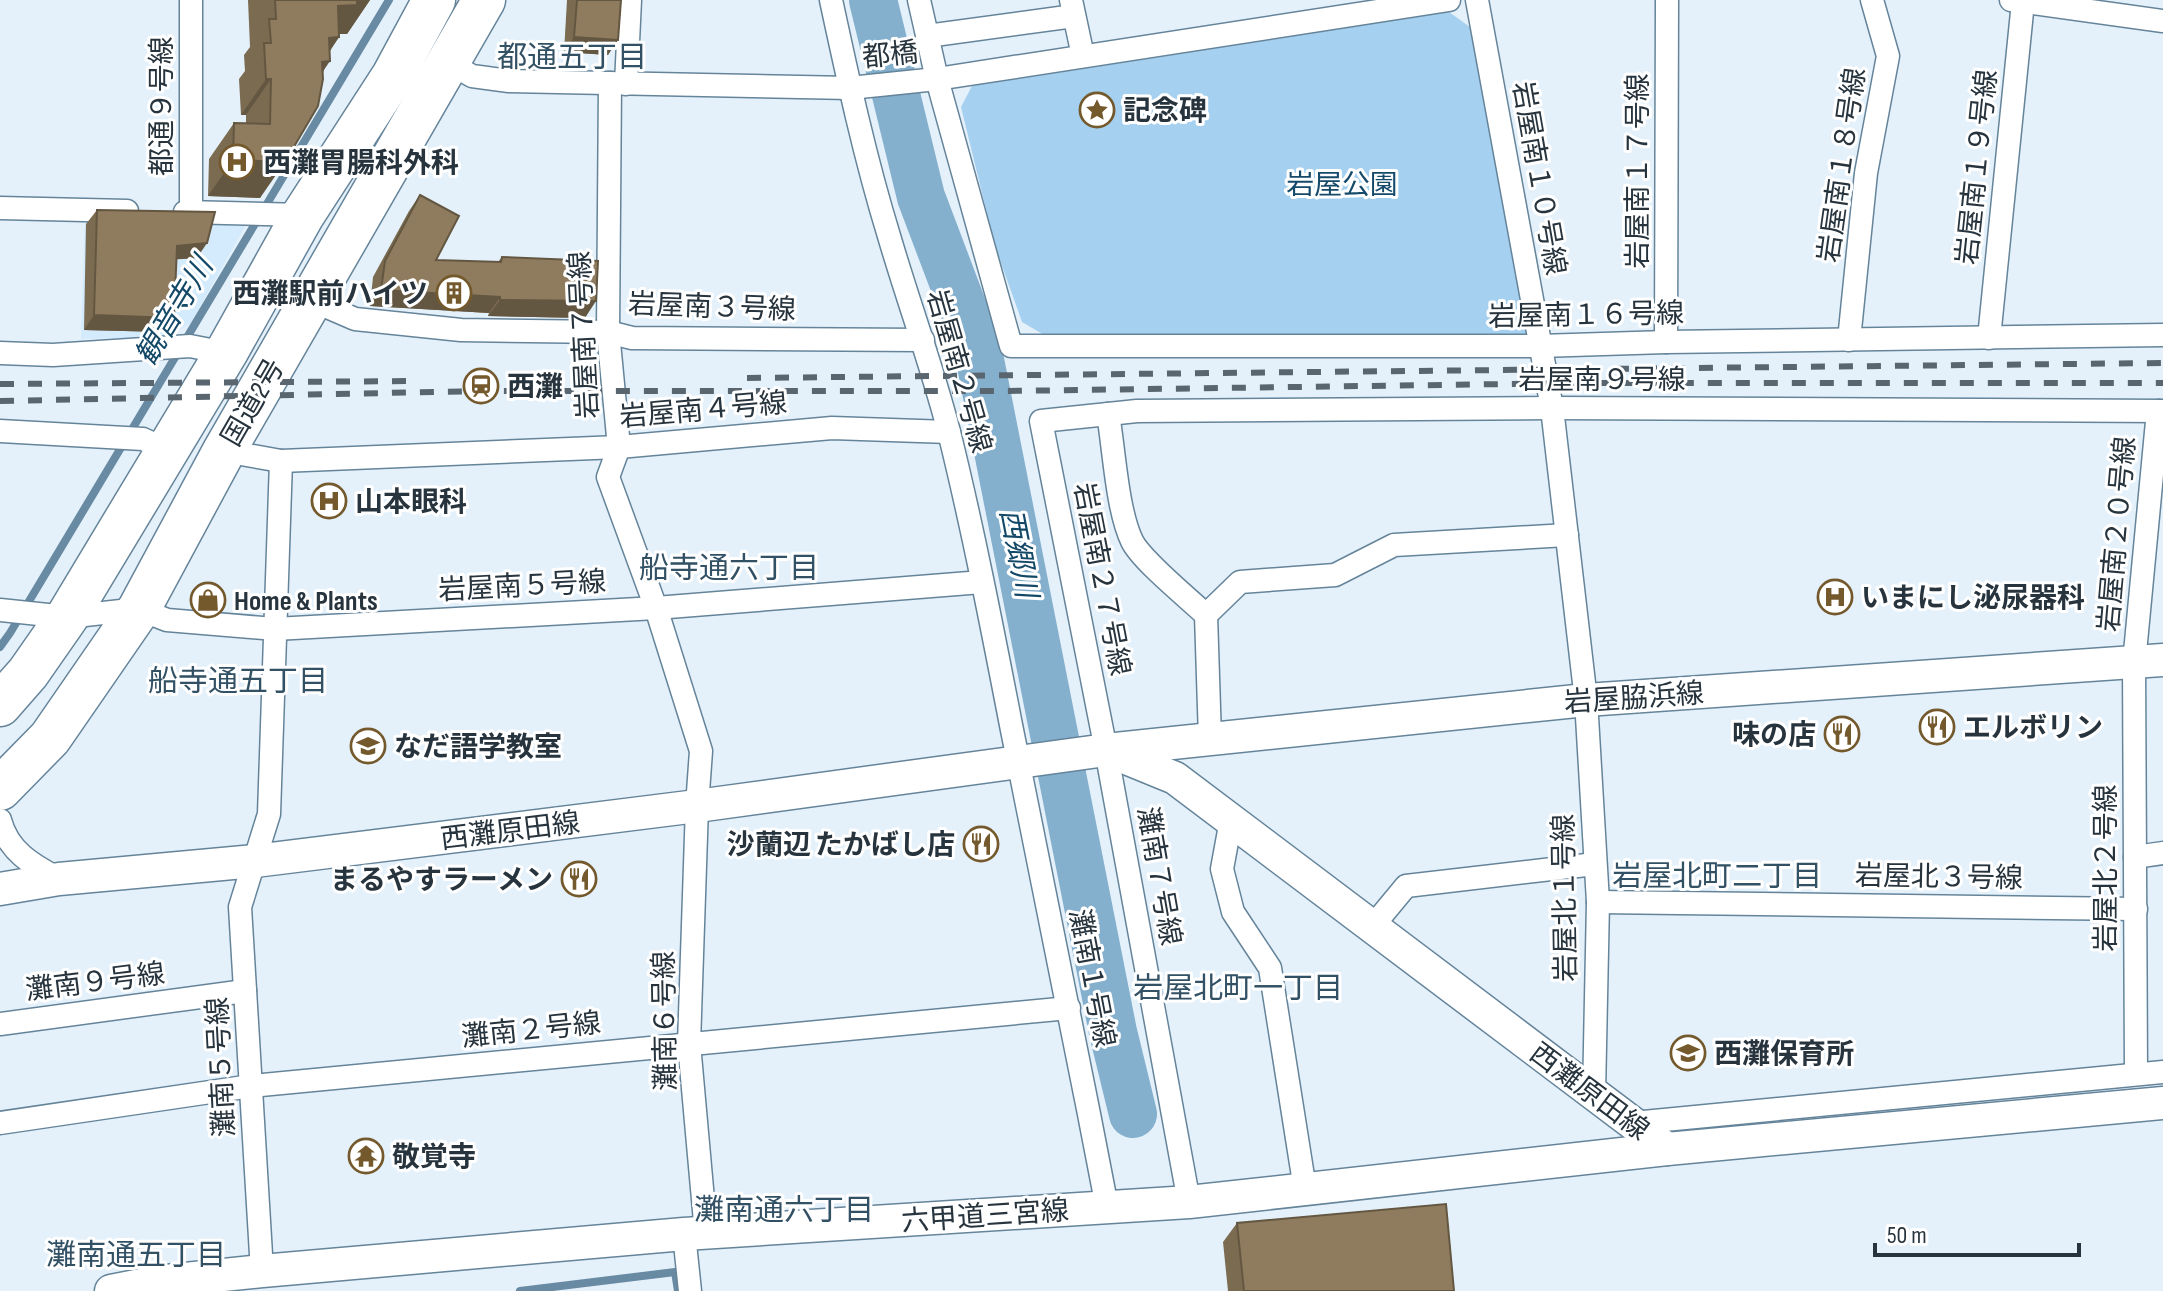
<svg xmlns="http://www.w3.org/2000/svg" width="2163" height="1291" font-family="'Sofia Sans Condensed','Noto Sans JP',sans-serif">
	<rect width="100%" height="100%" fill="#e4f1fb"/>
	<polygon fill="#d3ebfd" points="85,218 248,221 191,323 168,337 81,339"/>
	<polygon fill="#a6d0ef" points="1449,12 1470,27 1528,338 1051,339 1022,322 995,246 961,107 972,86"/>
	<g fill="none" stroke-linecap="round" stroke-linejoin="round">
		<g stroke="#688aa2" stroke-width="8">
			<polyline points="0,647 10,633 389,0"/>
			<polyline points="520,1291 675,1272 678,1291"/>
		</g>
		<polyline stroke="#84afcd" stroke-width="48" points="873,0 921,197 977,345 1113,1032 1133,1114"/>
		<g stroke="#65849a" stroke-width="25">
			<g id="street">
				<polyline points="191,0 191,212"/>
				<path d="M831,0C848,79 865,158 889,236C908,301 932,366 949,432C973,529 992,627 1011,725C1044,885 1076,1046 1107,1207"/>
				<polyline points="919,0 937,79 1011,346 1540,346 1666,342 2163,335"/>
				<polyline points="1071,0 1083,56"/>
				<polyline points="1477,0 1552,408 1586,700 1598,902 1594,1094"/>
				<polyline points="2011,0 2163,21"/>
				<polyline points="927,36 1074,16"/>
				<polyline points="441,58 472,76 509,81 850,88 937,79 1449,0"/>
				<polyline points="610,83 608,332 619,447 608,477 656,608 701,751 697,806 689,1044 706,1233"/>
				<polyline points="626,84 630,0"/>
				<polyline points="0,208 127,211"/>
				<polyline points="185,212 303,215"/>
				<polyline points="311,300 355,319 461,330 608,332 632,338 923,340"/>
				<polyline points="1989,338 2023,2"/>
				<polyline points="1849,340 1866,173 1888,56 1872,0"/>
				<polyline points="1666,342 1667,0"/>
				<polyline points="0,353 53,355 190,346 226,353"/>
				<path d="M1108,414C1114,449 1117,510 1132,541C1141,560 1188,598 1206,615L1210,739"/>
				<polyline points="0,431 143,439 169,451"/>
				<polyline points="224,451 281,461 619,447 832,428 949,432"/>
				<polyline points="0,610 67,617 139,609 167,620 275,629 656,608 982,582"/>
				<polyline points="1206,615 1240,582 1335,575 1394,545 1567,535"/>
				<path d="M0,820C8,851 32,865 59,879"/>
				<polyline points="1231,820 1222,869 1233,912 1270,968 1305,1189"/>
				<polyline points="2135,857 2163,853"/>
				<polyline points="1598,902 2136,909"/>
				<polyline points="1372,927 1406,886 1595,864"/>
				<polyline points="0,1024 245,991"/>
				<polyline points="2136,1073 2134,663 2158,411"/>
				<polyline points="0,1123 251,1086 1069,1008"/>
				<polyline points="1633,1123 2163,1072"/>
				<polyline points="1189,1202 1106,750 1041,421 1137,411 1552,408 2163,411"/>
				<polyline points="684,1234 690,1291"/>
				<polyline points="262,1271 240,907 269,814 281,461"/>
			</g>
		</g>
		<g stroke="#65849a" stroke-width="35">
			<g id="secondary">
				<polyline points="1109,751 1175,778 1667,1149"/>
				<polyline points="0,889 59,879 255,861 697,806 1106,750 1586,700 2163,660"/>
				<polyline points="111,1291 156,1282 262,1271 684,1234 1189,1202 1667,1149 2163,1103"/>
			</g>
		</g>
		<g stroke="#65849a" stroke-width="45">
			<g id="highway">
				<polyline points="0,705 28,673 67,617 226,353 303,215 393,76 434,0"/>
				<polyline points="0,789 50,738 139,609 224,451 484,0"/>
			</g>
		</g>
		<use href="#street" stroke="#fff" stroke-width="22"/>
		<use href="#secondary" stroke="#fff" stroke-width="32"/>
		<use href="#highway" stroke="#fff" stroke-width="42"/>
		<g stroke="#59666f" stroke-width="6" stroke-dasharray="14 14" stroke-linecap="butt">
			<polyline points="747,378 2163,363"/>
			<polyline points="0,384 419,381"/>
			<polyline points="0,401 482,391 1005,391 1582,383 2163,383"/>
		</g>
	</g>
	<g fill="#7b6b51">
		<polygon points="248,0 370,0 347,34 339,34 339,37 330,51 323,73 260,198 208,196 209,159 234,123 246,123 246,115 241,115 239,79 245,71 244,55 250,47"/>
		<polygon points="567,0 621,0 608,55 564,52"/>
		<polygon points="420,195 436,260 498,262 502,257 585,318 488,316 489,313 370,306 373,277 409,211"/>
		<polygon points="97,210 197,258 176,259 174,318 164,332 84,330 86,224"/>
		<polygon points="1237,1223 1454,1291 1228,1291 1223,1242"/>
	</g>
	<g fill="#645742">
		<polygon points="356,0 370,0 347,34 337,34 339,37 322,62 330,61 305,98 338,6"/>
		<polygon points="574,37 618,40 608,55 564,52"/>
		<polygon points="266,79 271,79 246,115 241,115"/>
		<polygon points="233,160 285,162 260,198 208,196"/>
		<polygon points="207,243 197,258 167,260 177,246"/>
		<polygon points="381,290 500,297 489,313 370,306"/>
		<polygon points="500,300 596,301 585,318 488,316"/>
		<polygon points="94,315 174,318 164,332 84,330"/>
	</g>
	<g fill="#8f7c5e" stroke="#645742" stroke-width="2">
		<polygon points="275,0 357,0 357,5 338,6 339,37 329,38 330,61 322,62 323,79 318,106 285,162 233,160 234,123 270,124 271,79 266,79 264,43 271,43 269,19 276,19"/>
		<polygon points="577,0 621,0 618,40 574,37"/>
		<polygon points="420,195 459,216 436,260 501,262 502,257 598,261 596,301 500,300 500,297 381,290 385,261"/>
		<polygon points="97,210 215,212 207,243 177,246 174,318 94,315"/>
		<polygon points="1446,1204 1454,1291 1244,1291 1237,1223"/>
	</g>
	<defs>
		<g id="sight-ring" transform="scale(1.8)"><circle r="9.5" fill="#fff" stroke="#74592c" stroke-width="1.5"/><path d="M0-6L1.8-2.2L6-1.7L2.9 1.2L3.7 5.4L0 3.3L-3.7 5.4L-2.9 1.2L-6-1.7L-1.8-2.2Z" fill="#74592c"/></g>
		<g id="hospital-ring" transform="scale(1.8)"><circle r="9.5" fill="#fff" stroke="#74592c" stroke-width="1.5"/><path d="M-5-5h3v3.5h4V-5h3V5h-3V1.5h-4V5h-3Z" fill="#74592c"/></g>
		<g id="building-ring" transform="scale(1.8)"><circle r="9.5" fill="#fff" stroke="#74592c" stroke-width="1.5"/><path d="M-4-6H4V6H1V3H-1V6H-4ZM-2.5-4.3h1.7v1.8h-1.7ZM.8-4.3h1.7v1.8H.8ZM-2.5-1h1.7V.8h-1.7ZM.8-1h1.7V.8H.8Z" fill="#74592c"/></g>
		<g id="station-ring" transform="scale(1.8)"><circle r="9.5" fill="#fff" stroke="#74592c" stroke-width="1.5"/><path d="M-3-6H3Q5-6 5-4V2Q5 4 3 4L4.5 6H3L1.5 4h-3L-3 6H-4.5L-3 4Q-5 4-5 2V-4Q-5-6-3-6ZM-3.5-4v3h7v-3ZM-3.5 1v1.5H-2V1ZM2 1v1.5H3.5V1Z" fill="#74592c"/></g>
		<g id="shop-ring" transform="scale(1.8)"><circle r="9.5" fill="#fff" stroke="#74592c" stroke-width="1.5"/><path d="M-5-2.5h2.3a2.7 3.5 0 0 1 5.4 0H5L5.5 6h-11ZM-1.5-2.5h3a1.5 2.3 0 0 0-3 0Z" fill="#74592c"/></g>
		<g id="restaurant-ring" transform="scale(1.8)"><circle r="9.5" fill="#fff" stroke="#74592c" stroke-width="1.5"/><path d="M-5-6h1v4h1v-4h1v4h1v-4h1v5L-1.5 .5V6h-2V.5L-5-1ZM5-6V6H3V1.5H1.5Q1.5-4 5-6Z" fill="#74592c"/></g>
		<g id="school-ring" transform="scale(1.8)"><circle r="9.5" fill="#fff" stroke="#74592c" stroke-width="1.5"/><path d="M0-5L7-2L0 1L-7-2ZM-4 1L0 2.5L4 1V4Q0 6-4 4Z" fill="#74592c"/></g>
		<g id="temple-ring" transform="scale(1.8)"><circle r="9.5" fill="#fff" stroke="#74592c" stroke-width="1.5"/><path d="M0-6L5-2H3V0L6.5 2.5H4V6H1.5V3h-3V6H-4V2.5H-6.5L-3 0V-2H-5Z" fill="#74592c"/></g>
	</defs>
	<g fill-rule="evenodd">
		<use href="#sight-ring" x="1097" y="110"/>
		<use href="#hospital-ring" x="237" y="162"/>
		<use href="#building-ring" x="454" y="293"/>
		<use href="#station-ring" x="481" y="386"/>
		<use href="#hospital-ring" x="329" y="501"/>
		<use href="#hospital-ring" x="1835" y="597"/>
		<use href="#shop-ring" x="208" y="600"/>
		<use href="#restaurant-ring" x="1937" y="727"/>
		<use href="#restaurant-ring" x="1842" y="734"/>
		<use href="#school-ring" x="368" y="746"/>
		<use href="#restaurant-ring" x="981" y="844"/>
		<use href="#restaurant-ring" x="579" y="879"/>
		<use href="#school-ring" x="1688" y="1053"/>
		<use href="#temple-ring" x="366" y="1156"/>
	</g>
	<g text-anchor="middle" stroke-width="6" stroke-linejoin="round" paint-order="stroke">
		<g font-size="28" fill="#27343d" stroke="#fff">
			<text transform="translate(890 54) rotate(-6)" y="10">都橋</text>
			<text transform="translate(161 106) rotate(-90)" y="10">都通９号線</text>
			<text transform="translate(1841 165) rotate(-82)" y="10">岩屋南１８号線</text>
			<text transform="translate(1976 167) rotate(-84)" y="10">岩屋南１９号線</text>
			<text transform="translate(1637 171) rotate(-90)" y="10">岩屋南１７号線</text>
			<text transform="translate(1540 178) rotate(80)" y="10">岩屋南１０号線</text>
			<text transform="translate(712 306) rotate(2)" y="10">岩屋南３号線</text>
			<text transform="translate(1586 314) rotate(-1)" y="10">岩屋南１６号線</text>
			<text transform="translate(583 335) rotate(-93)" y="10">岩屋南７号線</text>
			<text transform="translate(960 371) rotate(74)" y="10">岩屋南２号線</text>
			<text x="1602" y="389">岩屋南９号線</text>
			<text transform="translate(252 402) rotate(-60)" y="10">国道2号</text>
			<text transform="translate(703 409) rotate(-5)" y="10">岩屋南４号線</text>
			<text transform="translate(2116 534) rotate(-85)" y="10">岩屋南２０号線</text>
			<text transform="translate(1103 579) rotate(79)" y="10">岩屋南２７号線</text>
			<text transform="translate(522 585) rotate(-3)" y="10">岩屋南５号線</text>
			<text transform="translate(1634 697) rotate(-4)" y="10">岩屋脇浜線</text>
			<text transform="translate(510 830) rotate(-7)" y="10">西灘原田線</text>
			<text transform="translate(2105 868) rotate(-90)" y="10">岩屋北２号線</text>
			<text transform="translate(1160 876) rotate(80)" y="10">灘南７号線</text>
			<text transform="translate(1939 876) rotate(1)" y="10">岩屋北３号線</text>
			<text transform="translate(1564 898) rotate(-91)" y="10">岩屋北１号線</text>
			<text transform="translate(1093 978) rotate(79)" y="10">灘南１号線</text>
			<text transform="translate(95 981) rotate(-7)" y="10">灘南９号線</text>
			<text transform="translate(664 1021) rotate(-91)" y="10">灘南６号線</text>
			<text transform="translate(531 1029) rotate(-6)" y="10">灘南２号線</text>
			<text transform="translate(220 1067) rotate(-93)" y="10">灘南５号線</text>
			<text transform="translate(1590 1091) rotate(37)" y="10">西灘原田線</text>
			<text transform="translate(985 1215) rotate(-4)" y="10">六甲道三宮線</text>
		</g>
		<g font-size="28" font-weight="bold" fill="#27343d" stroke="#fff" text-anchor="start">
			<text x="1123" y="120">記念碑</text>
			<text x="263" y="172">西灘胃腸科外科</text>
			<text x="428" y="303" text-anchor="end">西灘駅前ハイツ</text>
			<text x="507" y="396">西灘</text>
			<text x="355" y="511">山本眼科</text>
			<text x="1861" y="607">いまにし泌尿器科</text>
			<text x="234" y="610">Home &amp; Plants</text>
			<text x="1963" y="737">エルボリン</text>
			<text x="1816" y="744" text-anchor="end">味の店</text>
			<text x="394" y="756">なだ語学教室</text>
			<text x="955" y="854" text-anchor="end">沙蘭辺 たかばし店</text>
			<text x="553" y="889" text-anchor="end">まるやすラーメン</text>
			<text x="1714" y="1063">西灘保育所</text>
			<text x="392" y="1166">敬覚寺</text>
		</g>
		<g font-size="28" fill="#164a6a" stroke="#fff">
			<text x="1342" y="194">岩屋公園</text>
		</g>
		<g font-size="30" fill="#335165" stroke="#fff">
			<text x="572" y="67">都通五丁目</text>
			<text x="729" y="578">船寺通六丁目</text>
			<text x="238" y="691">船寺通五丁目</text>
			<text x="1717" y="886">岩屋北町二丁目</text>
			<text x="1238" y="998">岩屋北町一丁目</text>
			<text x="784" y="1220">灘南通六丁目</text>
			<text x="136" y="1265">灘南通五丁目</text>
		</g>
		<g font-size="30" font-style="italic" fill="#134867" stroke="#fff">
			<text transform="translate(174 311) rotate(-59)" y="10">観音寺川</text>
			<text transform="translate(1019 553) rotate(79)" y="10">西郷川</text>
		</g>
	</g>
	<path d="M1875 1243v12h204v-12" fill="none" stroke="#27343d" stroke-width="4"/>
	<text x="1887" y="1243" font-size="24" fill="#27343d" stroke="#ffffff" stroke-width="6" paint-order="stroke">50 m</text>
</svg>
